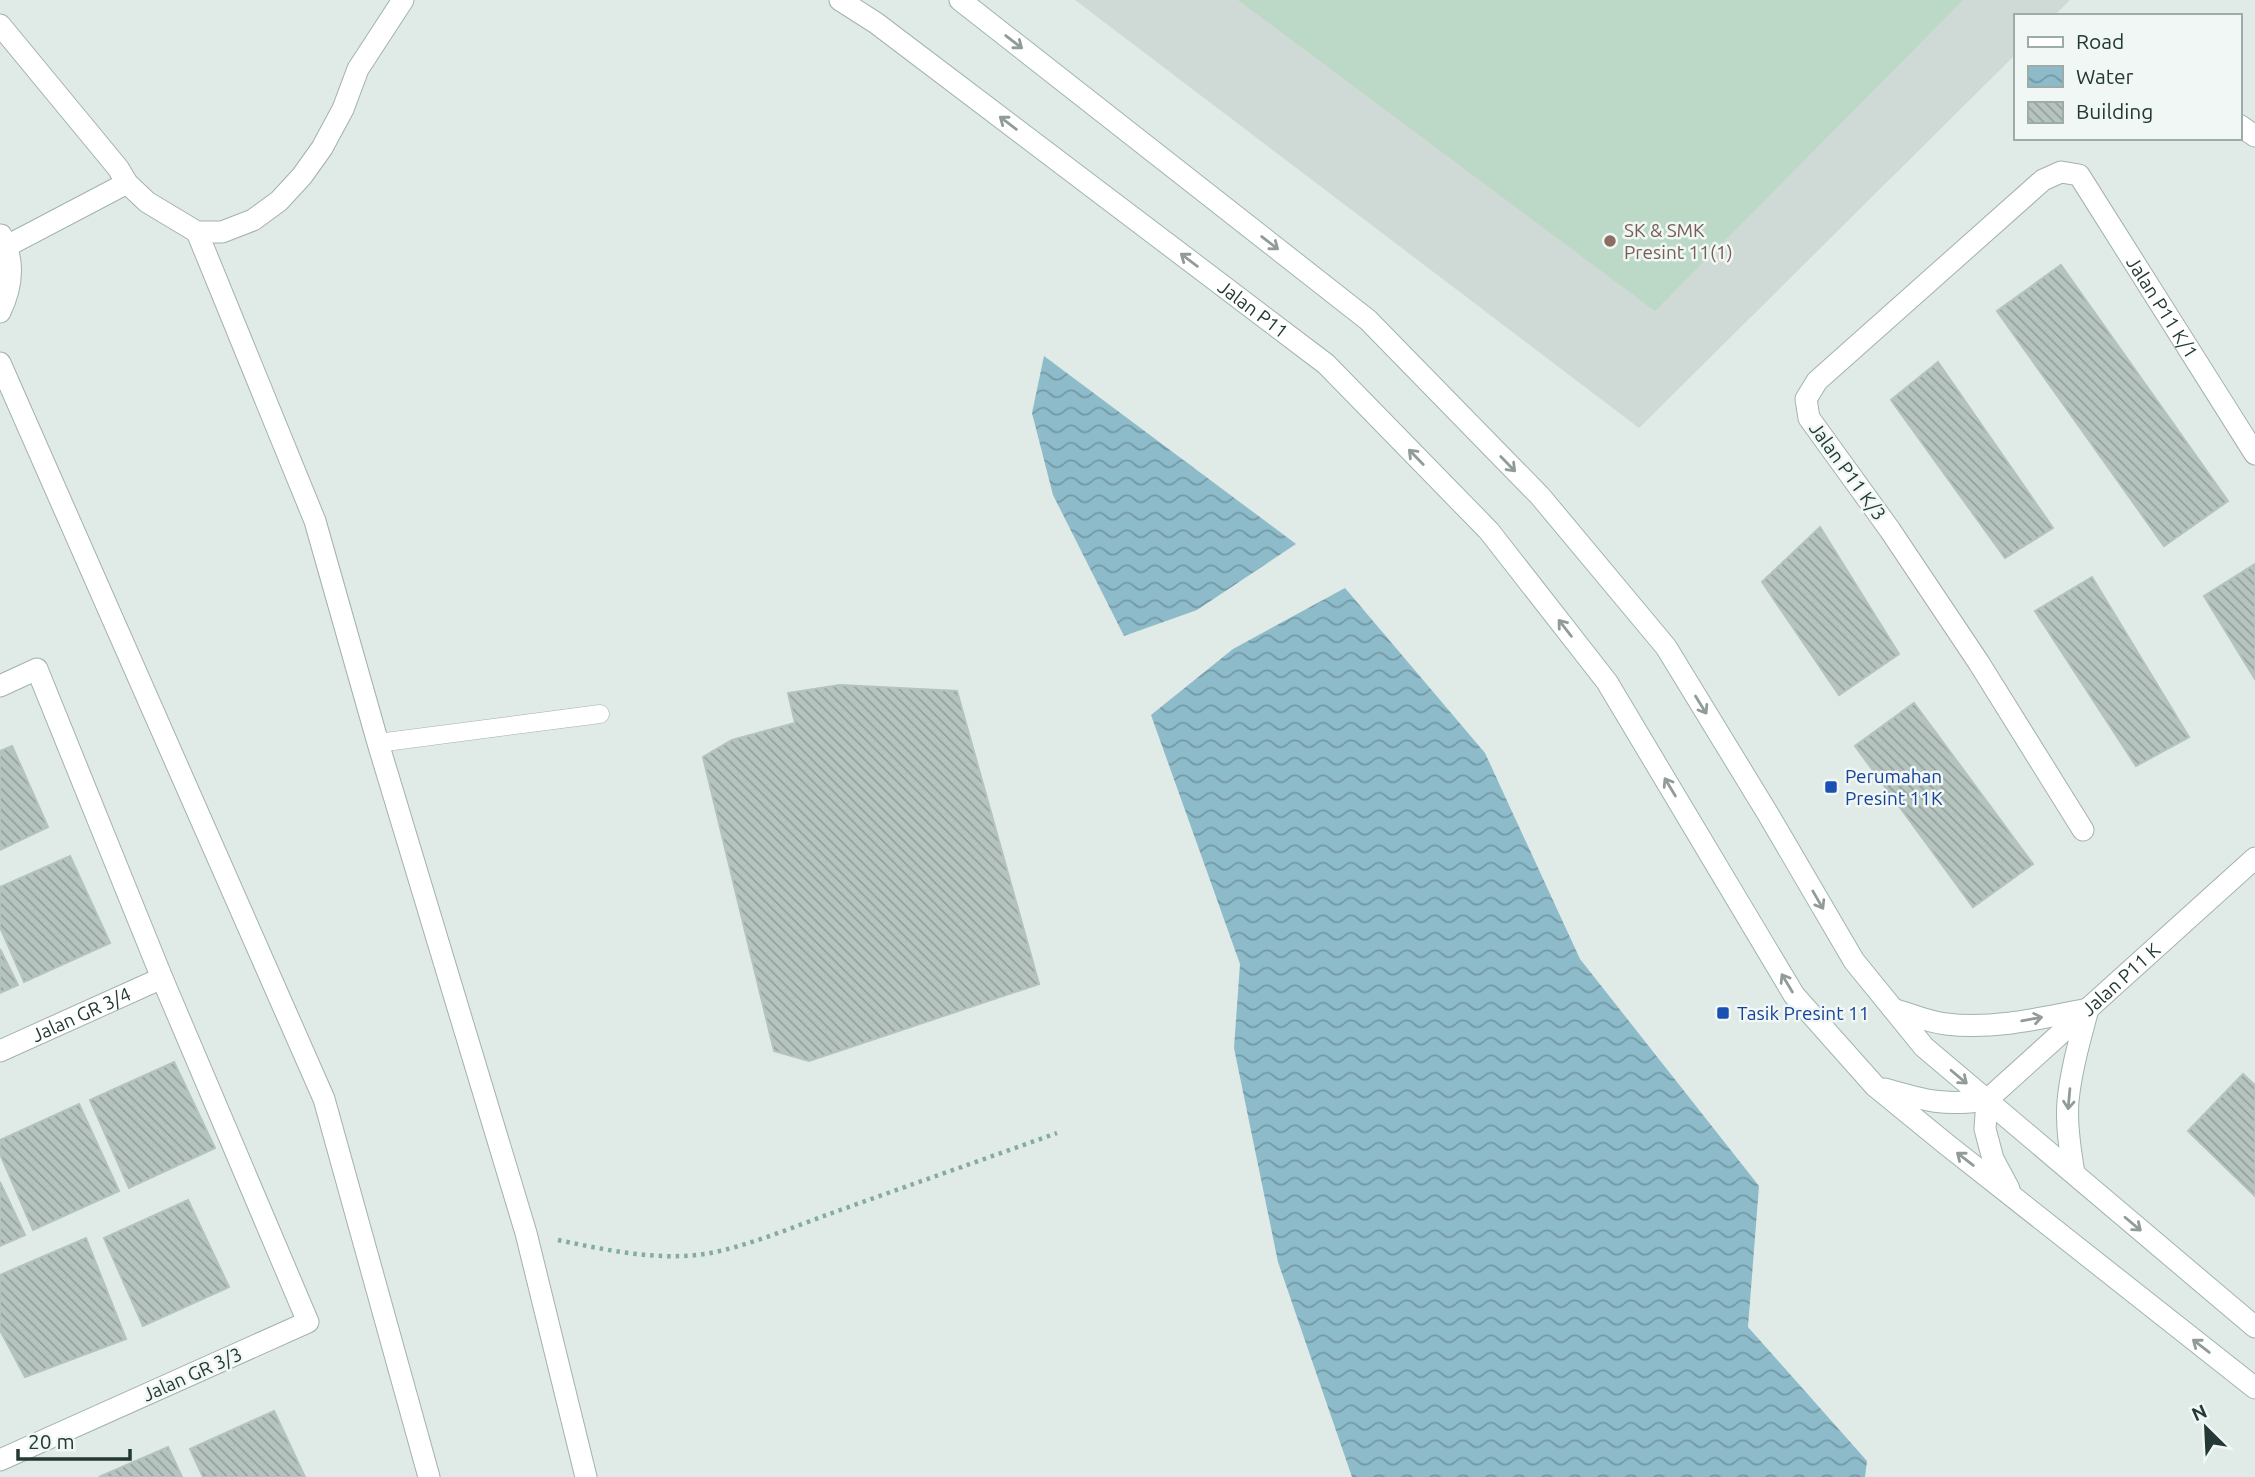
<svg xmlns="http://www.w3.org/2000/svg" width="2255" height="1477" font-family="Ubuntu,sans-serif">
	<defs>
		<pattern id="water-waves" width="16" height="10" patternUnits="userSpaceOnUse" patternTransform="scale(1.75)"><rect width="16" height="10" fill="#8dbbca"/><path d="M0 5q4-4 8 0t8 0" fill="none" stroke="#7399a5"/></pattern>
		<pattern id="building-back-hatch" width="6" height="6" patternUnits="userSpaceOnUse" patternTransform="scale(1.75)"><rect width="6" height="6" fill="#b6c4c0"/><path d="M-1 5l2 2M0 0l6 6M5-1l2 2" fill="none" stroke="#94a09d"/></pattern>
	</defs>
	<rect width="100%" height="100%" fill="#e0eae6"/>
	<polygon fill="#cfd9d5" points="1075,0 2070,0 2054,16 2015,16 2015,55 1639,428"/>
	<polygon fill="#bbd9c6" points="1238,0 1963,0 1655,311"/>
	<g fill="url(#water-waves)">
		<polygon points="1044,356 1296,544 1197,610 1124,636 1053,495 1032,413"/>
		<polygon points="1345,588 1485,753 1580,959 1759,1186 1748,1327 1867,1461 1865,1477 1352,1477 1278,1262 1234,1048 1240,964 1151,715 1233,649"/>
	</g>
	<g fill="url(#building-back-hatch)" stroke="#b3c3be" stroke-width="2">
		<polygon points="2061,265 2228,501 2164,546 1997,311"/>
		<polygon points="1938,362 2053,528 2005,558 1891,400"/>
		<polygon points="1820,527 1899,654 1839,695 1762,582"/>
		<polygon points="2255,564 2255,679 2204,596"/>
		<polygon points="2092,577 2189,737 2136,766 2035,611"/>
		<polygon points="840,685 957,691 1039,984 809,1061 774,1051 703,757 732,740 795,723 788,693"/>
		<polygon points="1914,703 2033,864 1973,907 1855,746"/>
		<polygon points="12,746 48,827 0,850 0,751"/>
		<polygon points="70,856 110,943 24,982 0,927 0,887"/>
		<polygon points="0,949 18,985 0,993"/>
		<polygon points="174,1062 215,1148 129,1188 90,1100"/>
		<polygon points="2243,1074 2255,1085 2255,1196 2188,1131"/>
		<polygon points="79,1104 119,1191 33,1230 0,1154 0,1140"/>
		<polygon points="0,1182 25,1235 0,1246"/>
		<polygon points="188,1200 229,1287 143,1326 104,1238"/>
		<polygon points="86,1238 126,1339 25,1377 0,1330 0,1275"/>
		<polygon points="274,1411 305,1477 203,1477 190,1449"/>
		<polygon points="168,1447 182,1477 99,1477"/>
	</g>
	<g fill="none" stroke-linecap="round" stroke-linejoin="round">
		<g stroke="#a4b1ad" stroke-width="19">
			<polyline id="lane" points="378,743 600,714"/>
		</g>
		<g stroke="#a4b1ad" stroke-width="23">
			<g id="street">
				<polyline points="0,25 118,168 127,183 147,202 197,232 222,232 253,220 279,201 302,176 322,148 343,109 358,69 403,0"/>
				<polyline points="2239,125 2255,136"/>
				<polyline points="197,232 315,521 378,743 526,1233 586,1477"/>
				<polyline points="7,246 127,183"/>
				<path d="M0,312C12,287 15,260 1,235"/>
				<polyline points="0,363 324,1099 429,1477"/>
				<polyline points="0,686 37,669 162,978 308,1322 0,1460"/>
				<path id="s1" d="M2083,830L1979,663L1890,530L1809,418L1806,399L1817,381L2043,180L2061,172L2079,175L2255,454"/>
				<path id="s2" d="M0,1051L162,978"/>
				<path id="s3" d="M1987,1100L2255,858"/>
			</g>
		</g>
		<g stroke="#a1b4af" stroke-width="23">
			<g id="secondary">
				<path id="s4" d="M840,0L876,23L1326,364L1489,531L1607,682L1794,995L1875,1086L1946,1144L2255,1388"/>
				<polyline points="960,0 1368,320 1540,496 1666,647 1768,814 1854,961 1924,1047 2255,1327"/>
				<path d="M1893,1009C1910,1014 1928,1022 1946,1024C1993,1030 2042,1018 2088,1009C2080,1039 2071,1070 2068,1101C2066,1125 2070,1150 2074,1173"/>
				<path d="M1885,1089C1926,1101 1944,1106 1987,1100L1985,1129L1993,1159L2009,1189"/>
			</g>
		</g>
		<path stroke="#84aba2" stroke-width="4.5" stroke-dasharray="3.5 5" stroke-linecap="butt" d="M558,1240C606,1250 656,1261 705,1254C746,1247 793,1227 832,1213C907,1186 982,1160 1057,1133"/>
		<use href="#lane" stroke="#fff" stroke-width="18"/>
		<use href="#street" stroke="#fff" stroke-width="21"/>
		<use href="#secondary" stroke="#fff" stroke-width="21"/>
	</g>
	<defs><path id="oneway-shaft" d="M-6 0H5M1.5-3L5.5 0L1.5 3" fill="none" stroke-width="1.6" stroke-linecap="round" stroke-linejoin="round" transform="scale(1.75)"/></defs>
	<g stroke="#919c9a">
		<use href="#oneway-shaft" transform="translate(1014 42) rotate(38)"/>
		<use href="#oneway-shaft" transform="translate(1008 123) rotate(-143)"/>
		<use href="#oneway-shaft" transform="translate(1270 243) rotate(38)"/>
		<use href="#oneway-shaft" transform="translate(1189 260) rotate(-143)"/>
		<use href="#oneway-shaft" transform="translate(1416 457) rotate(-134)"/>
		<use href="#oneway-shaft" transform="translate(1508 464) rotate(46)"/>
		<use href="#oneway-shaft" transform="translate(1565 628) rotate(-128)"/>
		<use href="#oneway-shaft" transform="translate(1701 705) rotate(58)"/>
		<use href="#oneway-shaft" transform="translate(1670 787) rotate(-121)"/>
		<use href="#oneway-shaft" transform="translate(1818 900) rotate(60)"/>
		<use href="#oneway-shaft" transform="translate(1787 983) rotate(-121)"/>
		<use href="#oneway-shaft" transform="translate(2032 1019) rotate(-10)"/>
		<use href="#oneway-shaft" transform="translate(1959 1077) rotate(40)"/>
		<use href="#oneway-shaft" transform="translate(2069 1099) rotate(95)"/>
		<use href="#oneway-shaft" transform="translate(1965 1159) rotate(-142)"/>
		<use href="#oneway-shaft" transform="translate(2133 1224) rotate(40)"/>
		<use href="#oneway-shaft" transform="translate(2201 1346) rotate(-142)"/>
	</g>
	<circle fill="#8d6e63" stroke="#f0f7f4" stroke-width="2.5" cx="1610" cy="241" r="7"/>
	<g fill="#1a4fb4" stroke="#f0f7f4" stroke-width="2.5">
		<rect x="1824" y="780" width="14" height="14" rx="3.5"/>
		<rect x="1716" y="1006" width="14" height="14" rx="3.5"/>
	</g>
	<g text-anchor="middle" stroke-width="5" stroke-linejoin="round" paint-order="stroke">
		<g font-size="19" fill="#785e54" stroke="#f0f7f4" text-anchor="start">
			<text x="1624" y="237">SK &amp; SMK<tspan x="1624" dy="22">Presint 11(1)</tspan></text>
		</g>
		<g font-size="19" fill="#233935" stroke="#f0f7f4">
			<text dy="7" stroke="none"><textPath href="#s1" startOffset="1032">Jalan P11 K/1</textPath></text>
			<text dy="7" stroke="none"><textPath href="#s4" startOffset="516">Jalan P11</textPath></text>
			<text transform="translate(1848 471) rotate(54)" y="7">Jalan P11 K/3</text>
			<text dy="7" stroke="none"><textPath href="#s3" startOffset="180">Jalan P11 K</textPath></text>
			<text dy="7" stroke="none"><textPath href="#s2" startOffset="89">Jalan GR 3/4</textPath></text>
			<text transform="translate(192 1374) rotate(-24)" y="7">Jalan GR 3/3</text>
		</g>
		<g font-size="19" fill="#164399" stroke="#f0f7f4" text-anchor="start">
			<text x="1845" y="783">Perumahan<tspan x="1845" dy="22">Presint 11K</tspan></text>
			<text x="1737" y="1020">Tasik Presint 11</text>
		</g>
	</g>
	<rect x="2014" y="14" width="228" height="126" fill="#f0f7f4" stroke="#9eaba8" stroke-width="2"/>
	<rect x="2028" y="37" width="35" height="10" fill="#ffffff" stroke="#9eaba8" stroke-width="2"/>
	<text x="2076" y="49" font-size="21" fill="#233935">Road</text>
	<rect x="2028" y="66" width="35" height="21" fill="url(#water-waves)" stroke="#9eaba8" stroke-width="2"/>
	<text x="2076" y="84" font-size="21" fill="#233935">Water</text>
	<rect x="2028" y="102" width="35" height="21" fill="url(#building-back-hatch)" stroke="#9eaba8" stroke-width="2"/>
	<text x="2076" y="119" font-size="21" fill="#233935">Building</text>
	<g transform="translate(2206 1428) rotate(336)" stroke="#f0f7f4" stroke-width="5" paint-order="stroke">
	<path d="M0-5L12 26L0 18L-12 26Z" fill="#233935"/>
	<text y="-10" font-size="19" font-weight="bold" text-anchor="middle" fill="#233935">N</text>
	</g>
	<path d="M18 1449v10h112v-10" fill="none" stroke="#233935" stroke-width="3.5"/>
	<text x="28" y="1449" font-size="21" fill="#233935" stroke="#f0f7f4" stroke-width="5" paint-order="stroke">20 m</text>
</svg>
